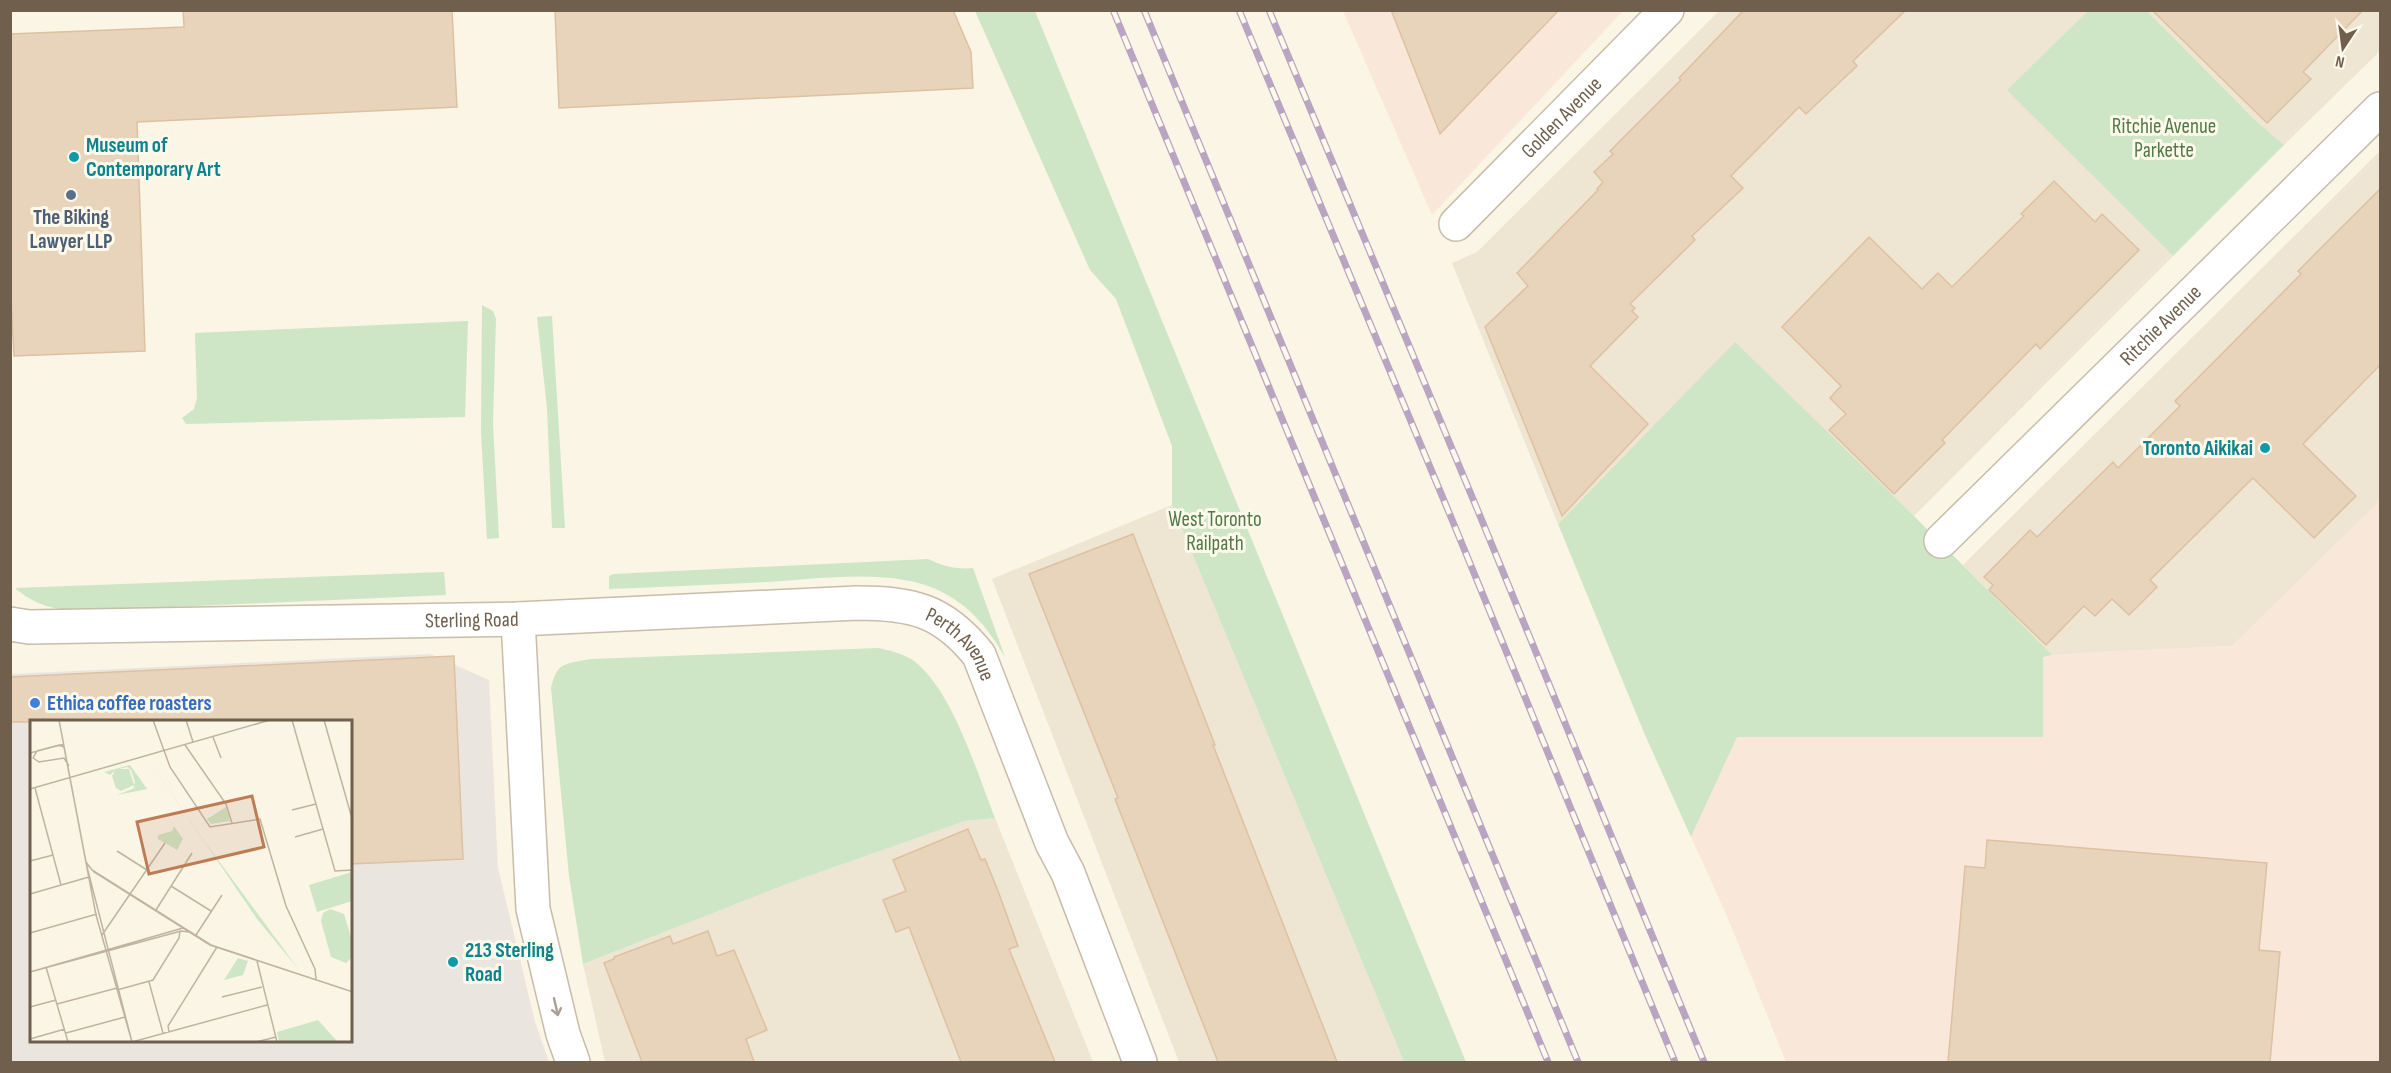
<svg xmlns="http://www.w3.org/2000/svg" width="2391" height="1073" font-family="'Sofia Sans Condensed',sans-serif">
	<rect width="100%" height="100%" fill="#faf5e5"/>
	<g fill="#eee5d2">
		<polygon points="1720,10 2088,11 2008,90 2173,256 1914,516 1735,343 1558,524 1452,263 1477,252"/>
		<polygon points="2147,11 2380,11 2380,51 2284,145 2254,119"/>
		<polygon points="2380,151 2380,501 2232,646 2052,655 1963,565"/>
		<polygon points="1172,505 1404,1062 1179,1062 992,579"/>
		<polygon points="995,818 1093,1062 605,1062 583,964 792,882 965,821"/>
	</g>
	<g fill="#f9e8da">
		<polygon points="1343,11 1623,11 1432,215"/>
		<polygon points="2380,501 2380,1062 1786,1062 1727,916 1691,837 1737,736 2043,737 2043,656 2091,652 2232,646"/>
	</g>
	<path fill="#eae6df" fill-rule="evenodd" d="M430,654L489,680L498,868L535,1022L549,1062H11L10,674ZM32,722H351V1042H32Z"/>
	<g fill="#cee6c5">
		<polygon points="975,11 1035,11 1466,1062 1404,1062 1172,505 1172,446 1116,299 1090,270"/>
		<polygon points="2088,11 2147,11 2254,119 2284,145 2173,256 2007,90"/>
		<polygon points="482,305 493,311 496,319 493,423 499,538 487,539 481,432"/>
		<polygon points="552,316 565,528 552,528 547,408 537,317"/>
		<polygon points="468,321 465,417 186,424 182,418 194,409 197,398 195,333"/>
		<polygon points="1735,342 1914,516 2052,655 2043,657 2043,737 1737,737 1691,837 1645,735 1558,524"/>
		<path d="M928,559C943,566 956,570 973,568L1005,657C989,630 972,608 944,593C896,567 820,579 768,582C715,584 662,587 609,589V576L613,574Z"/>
		<path d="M444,572L446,595L82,611C55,610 36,606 15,588Z"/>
		<path d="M879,648C891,651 904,654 914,661C953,691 977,773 995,818L965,821L792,882L583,964L569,876L551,688C557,661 566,664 591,659Z"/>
	</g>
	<g fill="#e8d3bb" stroke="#dec1a2" stroke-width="1.5">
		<polygon points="183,10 452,10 457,107 137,122 145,351 14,356 10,280 10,34 184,27"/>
		<polygon points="555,10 953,10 971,52 973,88 559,108"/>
		<polygon points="1391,10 1559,10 1440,134"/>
		<polygon points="1744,10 1906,10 1853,61 1857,66 1806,114 1799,107 1731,176 1743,188 1692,236 1695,240 1630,304 1635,308 1632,311 1638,317 1590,366 1648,424 1562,516 1485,327 1528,286 1517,273 1598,190 1597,189 1603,182 1594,172 1613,154 1610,151 1681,80 1679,78"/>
		<polygon points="2152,10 2363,10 2303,72 2311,79 2267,123"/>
		<polygon points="2054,181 2095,222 2102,214 2139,250 2040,349 2036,344 1942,440 1945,443 1894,494 1829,430 1846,414 1830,398 1841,386 1782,327 1869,237 1922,289 1938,273 1952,287 2024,216 2021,214"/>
		<polygon points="2380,189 2380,365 2303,444 2356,496 2314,538 2253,478 2150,580 2157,587 2129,615 2112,599 2095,616 2084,606 2046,645 1989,590 1993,585 1984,577 2030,530 2037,537 2113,462 2118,468 2180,406 2175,401 2301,274 2298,271"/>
		<polygon points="1133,534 1215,745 1213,745 1337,1062 1218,1062 1115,799 1118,798 1029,574"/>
		<polygon points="454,656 463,859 351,864 351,722 10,722 10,677"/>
		<polygon points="968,829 981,860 985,859 998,891 1018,946 1009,949 1055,1062 961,1062 909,927 896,932 883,900 906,891 893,860"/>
		<polygon points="1987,840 2267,863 2259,950 2280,952 2270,1062 1948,1062 1965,866 1985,868"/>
		<polygon points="708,931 717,956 734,950 767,1030 746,1039 754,1062 642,1062 604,963 614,959 614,957 670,936 673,944"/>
	</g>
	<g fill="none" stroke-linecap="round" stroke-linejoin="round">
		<g stroke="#c8bcab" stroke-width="36">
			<g id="minor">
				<path id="s1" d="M1456,224L1667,10"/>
				<path id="s2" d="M1941,541L2380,109"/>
				<polyline points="518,619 533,909 563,1034 573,1062"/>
				<path id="s3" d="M10,624L29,627L518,619L857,603C912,603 943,610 979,655L1052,843L1068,873L1140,1062"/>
			</g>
		</g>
		<use href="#minor" stroke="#fff" stroke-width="33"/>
		<g stroke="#b9a5c2" stroke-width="7">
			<g id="rail">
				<polyline points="1113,10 1548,1062"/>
				<polyline points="1144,10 1578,1062"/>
				<polyline points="1239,10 1453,522 1675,1062"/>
				<polyline points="1269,10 1478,511 1704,1062"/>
			</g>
		</g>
		<use href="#rail" stroke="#fdf9eb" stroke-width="4.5" stroke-dasharray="14" stroke-linecap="butt"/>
	</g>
	<defs><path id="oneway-shaft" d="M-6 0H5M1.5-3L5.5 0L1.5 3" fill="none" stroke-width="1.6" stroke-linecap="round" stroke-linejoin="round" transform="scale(1.5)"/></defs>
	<use stroke="#a99f94" href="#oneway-shaft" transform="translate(556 1007) rotate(77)"/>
	<g fill="#0f9aa8" stroke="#fdf9eb" stroke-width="2">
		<circle cx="74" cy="157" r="6"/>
		<circle cx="2265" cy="448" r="6"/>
		<circle cx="453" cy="962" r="6"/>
	</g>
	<circle fill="#5c6f8a" stroke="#fdf9eb" stroke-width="2" cx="71" cy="195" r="6"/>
	<circle fill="#3f7fe0" stroke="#fdf9eb" stroke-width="2" cx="35" cy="703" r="6"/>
	<g text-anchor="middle" stroke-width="6" stroke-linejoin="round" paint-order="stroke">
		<g font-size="21" fill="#705f4d" stroke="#fdf9eb">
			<text dy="7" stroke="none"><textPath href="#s1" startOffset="150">Golden Avenue</textPath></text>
			<text dy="7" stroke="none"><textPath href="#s2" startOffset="308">Ritchie Avenue</textPath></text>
			<text dy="7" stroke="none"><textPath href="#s3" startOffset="462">Sterling Road</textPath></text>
			<text dy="7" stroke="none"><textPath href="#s3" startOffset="966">Perth Avenue</textPath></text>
		</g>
		<g font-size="21" fill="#517a49" stroke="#fdf9eb">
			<text x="2164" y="133">Ritchie Avenue<tspan x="2164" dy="24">Parkette</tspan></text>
			<text x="1215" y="526">West Toronto<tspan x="1215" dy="24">Railpath</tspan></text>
		</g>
		<g font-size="21" font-weight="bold" fill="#0d838f" stroke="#fdf9eb" text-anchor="start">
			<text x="86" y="152">Museum of<tspan x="86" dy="24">Contemporary Art</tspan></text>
			<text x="2253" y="455" text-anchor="end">Toronto Aikikai</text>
			<text x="465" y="957">213 Sterling<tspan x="465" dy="24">Road</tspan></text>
		</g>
		<g font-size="21" font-weight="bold" fill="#4e5e75" stroke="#fdf9eb">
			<text x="71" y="224">The Biking<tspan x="71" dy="24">Lawyer LLP</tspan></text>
		</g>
		<g font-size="21" font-weight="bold" fill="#366cbe" stroke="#fdf9eb" text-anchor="start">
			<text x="47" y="710">Ethica coffee roasters</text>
		</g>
	</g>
	<g transform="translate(30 720)">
		<rect width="322" height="322" fill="#faf5e5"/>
		<path d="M118,39L177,125L269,250L227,199ZM100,45L117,69L87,75L110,66L103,68L105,62L101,50L97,47L89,49H99L104,65L91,71L86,68L82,56L85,50L80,55L74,52ZM196,87L200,101L181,104L177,99ZM144,106L153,119L147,130L128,119V115L142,111ZM322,152V181L287,192L279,165ZM300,189L314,194L322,221V237L316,243L301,237L291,201L293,193ZM208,238L218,241L213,255L194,260ZM288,300L306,320L304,322H249L247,312Z" fill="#cee6c5"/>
		<path fill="none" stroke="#bfb4a3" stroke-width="1.5" d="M29,0L56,142L62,150L181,225L323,272M123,0L140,47L180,107L230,99L256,186L285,249L286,259M156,0L163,22M262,0L305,151L323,150M294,0L323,102M183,17L191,38M155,25L196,84L202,103M0,33L34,24M3,38L7,31L29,25L34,27L66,195L102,322M3,38L9,42L34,38L39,46M5,68L31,165M0,69L240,0M262,90L286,84M265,117L293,109M87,131L117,150M0,141L23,135M56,143L102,322M56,143L64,152L180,225L323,272M141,166L181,191M0,174L59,157M126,190L162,133M0,213L67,194M72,215L135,123M166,215L192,175M227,241L247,322M16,247L38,322M0,252L153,208M0,252L151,211L159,212M119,262L133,313M87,270L123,260L149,218L150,211M192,277L232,267M27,284L87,268M0,287L26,280M139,312L138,306L187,227M36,313L95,297M0,319L35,309M102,322L237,285M226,322L246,317"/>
		<path fill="#be7c54" fill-opacity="0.15" stroke="#be7c54" stroke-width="3" d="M222,76L234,127L119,154L107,102Z"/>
		<rect width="322" height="322" fill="none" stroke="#705f4d" stroke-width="3"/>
	</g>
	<rect width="2391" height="1073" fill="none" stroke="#705f4d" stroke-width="24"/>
	<g transform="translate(2343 48) rotate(193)" stroke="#fdf9eb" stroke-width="4.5" paint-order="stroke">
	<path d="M0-4.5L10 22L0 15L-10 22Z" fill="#705f4d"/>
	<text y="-9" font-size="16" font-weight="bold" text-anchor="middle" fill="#705f4d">N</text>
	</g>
</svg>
